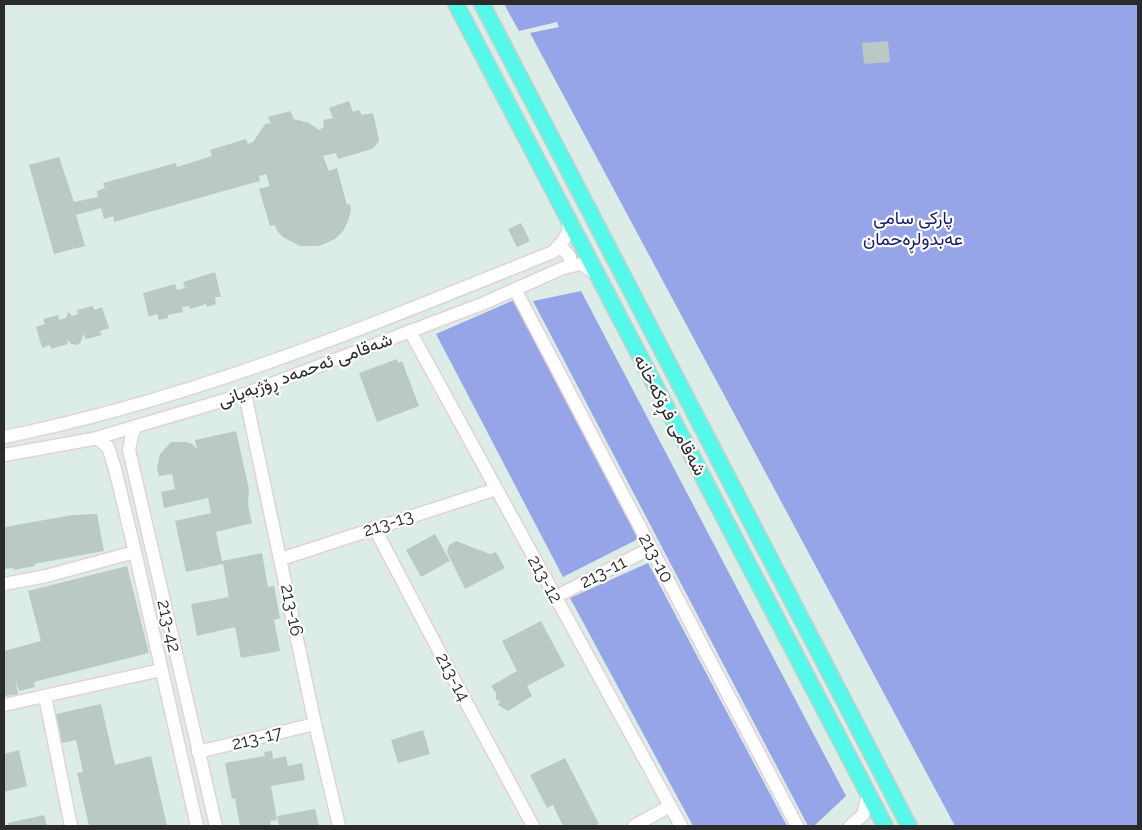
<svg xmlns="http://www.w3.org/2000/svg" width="1142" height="830" font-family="Raleway,Vazirmatn,sans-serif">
	<rect width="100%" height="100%" fill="#dcede8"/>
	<g fill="#95a5e8">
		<polygon points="504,4 1138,4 1138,826 955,826 530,33 559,27 557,22 519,31"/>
		<polygon points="581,291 846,796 814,826 808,826 533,301"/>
		<polygon points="514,300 638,539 563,577 436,334"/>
		<polygon points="648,563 787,826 693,826 570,598"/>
	</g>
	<g fill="#bbc9c5">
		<polygon points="888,41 890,62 864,64 862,43"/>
		<polygon points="349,101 353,112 359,110 362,115 373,113 379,139 378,143 372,149 338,159 336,153 323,156 329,171 337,168 347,205 350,204 351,210 348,221 343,231 335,239 324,244 317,246 300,246 283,237 277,231 275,225 270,226 259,189 270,186 266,174 259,176 260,181 114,222 113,216 104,219 101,208 76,215 85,246 54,254 29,165 59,157 74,202 98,197 97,191 105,188 103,183 176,163 177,167 212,156 210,150 246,139 248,144 253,142 265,124 271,123 268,117 290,111 294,119 309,123 319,130 324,127 323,120 333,118 329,108"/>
		<polygon points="521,223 530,241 517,247 508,229"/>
		<polygon points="215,272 221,297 215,297 216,304 207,307 206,304 190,309 189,306 182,307 183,312 168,315 168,318 159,320 157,314 149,317 143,293 175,284 177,290 185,288 183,282"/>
		<polygon points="93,306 94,310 102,307 109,328 100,331 102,335 86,339 83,334 81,342 77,345 71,344 67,339 68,344 51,349 50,345 42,348 36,327 45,324 43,319 58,315 59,320 66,318 68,312 72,316 78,314 77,310"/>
		<polygon points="397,359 398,363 402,361 419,406 377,422 359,373"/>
		<polygon points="236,431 249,489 248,505 252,523 216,532 222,561 262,553 268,587 274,586 280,618 274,620 280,651 241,658 235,627 197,636 191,604 229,597 223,564 186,572 175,521 211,513 208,498 164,508 161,492 175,489 172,474 159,476 157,467 160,454 171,442 186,442 192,444 197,449 195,440"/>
		<polygon points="97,514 104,551 34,564 35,566 13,570 13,568 4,569 4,524 5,527 72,515"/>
		<polygon points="435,534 450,561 421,577 406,550"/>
		<polygon points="456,541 490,554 496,552 505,568 465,589 447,552 449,545"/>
		<polygon points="127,566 149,653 34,682 35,687 19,691 15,677 18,694 4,696 4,651 41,641 28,591"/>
		<polygon points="541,621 565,666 527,686 532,696 508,711 498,705 500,701 496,700 496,693 491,686 517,671 502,641"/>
		<polygon points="101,704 115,765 151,756 167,826 89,826 77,773 83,772 76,740 62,743 56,714"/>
		<polygon points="423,730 430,754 398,763 391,740"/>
		<polygon points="19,750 27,786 4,792 4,754"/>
		<polygon points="272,751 273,759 286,756 288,766 302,763 305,780 271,786 277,820 270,821 271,826 248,826 248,825 240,826 235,798 232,799 225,763 265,756 264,752"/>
		<polygon points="565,758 599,824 595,826 563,826 553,805 547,808 530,775"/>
		<polygon points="315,809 319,826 279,826 277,816"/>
		<polygon points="44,815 47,826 8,826 8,823"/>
	</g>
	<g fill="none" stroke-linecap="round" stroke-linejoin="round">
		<g stroke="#e4d1d2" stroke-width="15">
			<g id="minor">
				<polyline points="557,248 564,250 570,257 570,263 567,267"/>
				<polyline points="515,289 797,826"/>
				<polyline points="410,331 681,826"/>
				<polyline points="245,394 315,724 339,826"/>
				<polyline points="136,426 132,435 129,450 216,826"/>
				<path d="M4,437C194,399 374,324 553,252L563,241L569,230L567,219"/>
				<polyline points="93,439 98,439 108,447 115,469 135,552 197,826"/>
				<polyline points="4,455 93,439 245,394 482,304 563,268 581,264 596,274"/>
				<polyline points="374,527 459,689 533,826"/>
				<polyline points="281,559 496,489"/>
				<polyline points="4,584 46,576 135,552"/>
				<polyline points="555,597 651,548"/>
				<polyline points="45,696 71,826"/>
				<polyline points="4,705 161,670"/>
				<polyline points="198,752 315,724"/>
				<polyline points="634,826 670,806"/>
				<polyline points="850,826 863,815 868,794"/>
			</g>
		</g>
		<g stroke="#ccc" stroke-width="18">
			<g id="major">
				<polyline points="456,4 885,826"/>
				<polyline points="482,4 909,826"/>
			</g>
		</g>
		<use href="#minor" stroke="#fff" stroke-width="12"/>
		<use href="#major" stroke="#55f9ea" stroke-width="15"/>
	</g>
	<g text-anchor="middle" stroke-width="4.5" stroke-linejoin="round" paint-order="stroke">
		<g font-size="18" fill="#151b6d" stroke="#fff">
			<text x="913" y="224">پارکی سامی<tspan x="913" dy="21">عەبدولڕەحمان</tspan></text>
		</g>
		<g font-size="18" fill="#2b2b2b" stroke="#fff">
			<text transform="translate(305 370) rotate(-20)" y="6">شەقامی ئەحمەد ڕۆژبەیانی</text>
			<text transform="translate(670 415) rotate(62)" y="6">شەقامی فڕۆکەخانە</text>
			<text transform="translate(388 523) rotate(-18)" y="6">213-13</text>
			<text transform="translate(656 558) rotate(62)" y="6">213-10</text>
			<text transform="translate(603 572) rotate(-27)" y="6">213-11</text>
			<text transform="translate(545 579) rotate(61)" y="6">213-12</text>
			<text transform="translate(292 610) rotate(78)" y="6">213-16</text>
			<text transform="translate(169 626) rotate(77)" y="6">213-42</text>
			<text transform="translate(453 677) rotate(62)" y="6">213-14</text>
			<text transform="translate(257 738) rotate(-14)" y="6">213-17</text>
		</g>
	</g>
	<rect width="1142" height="830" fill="none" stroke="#2b2b2b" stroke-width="10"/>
</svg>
